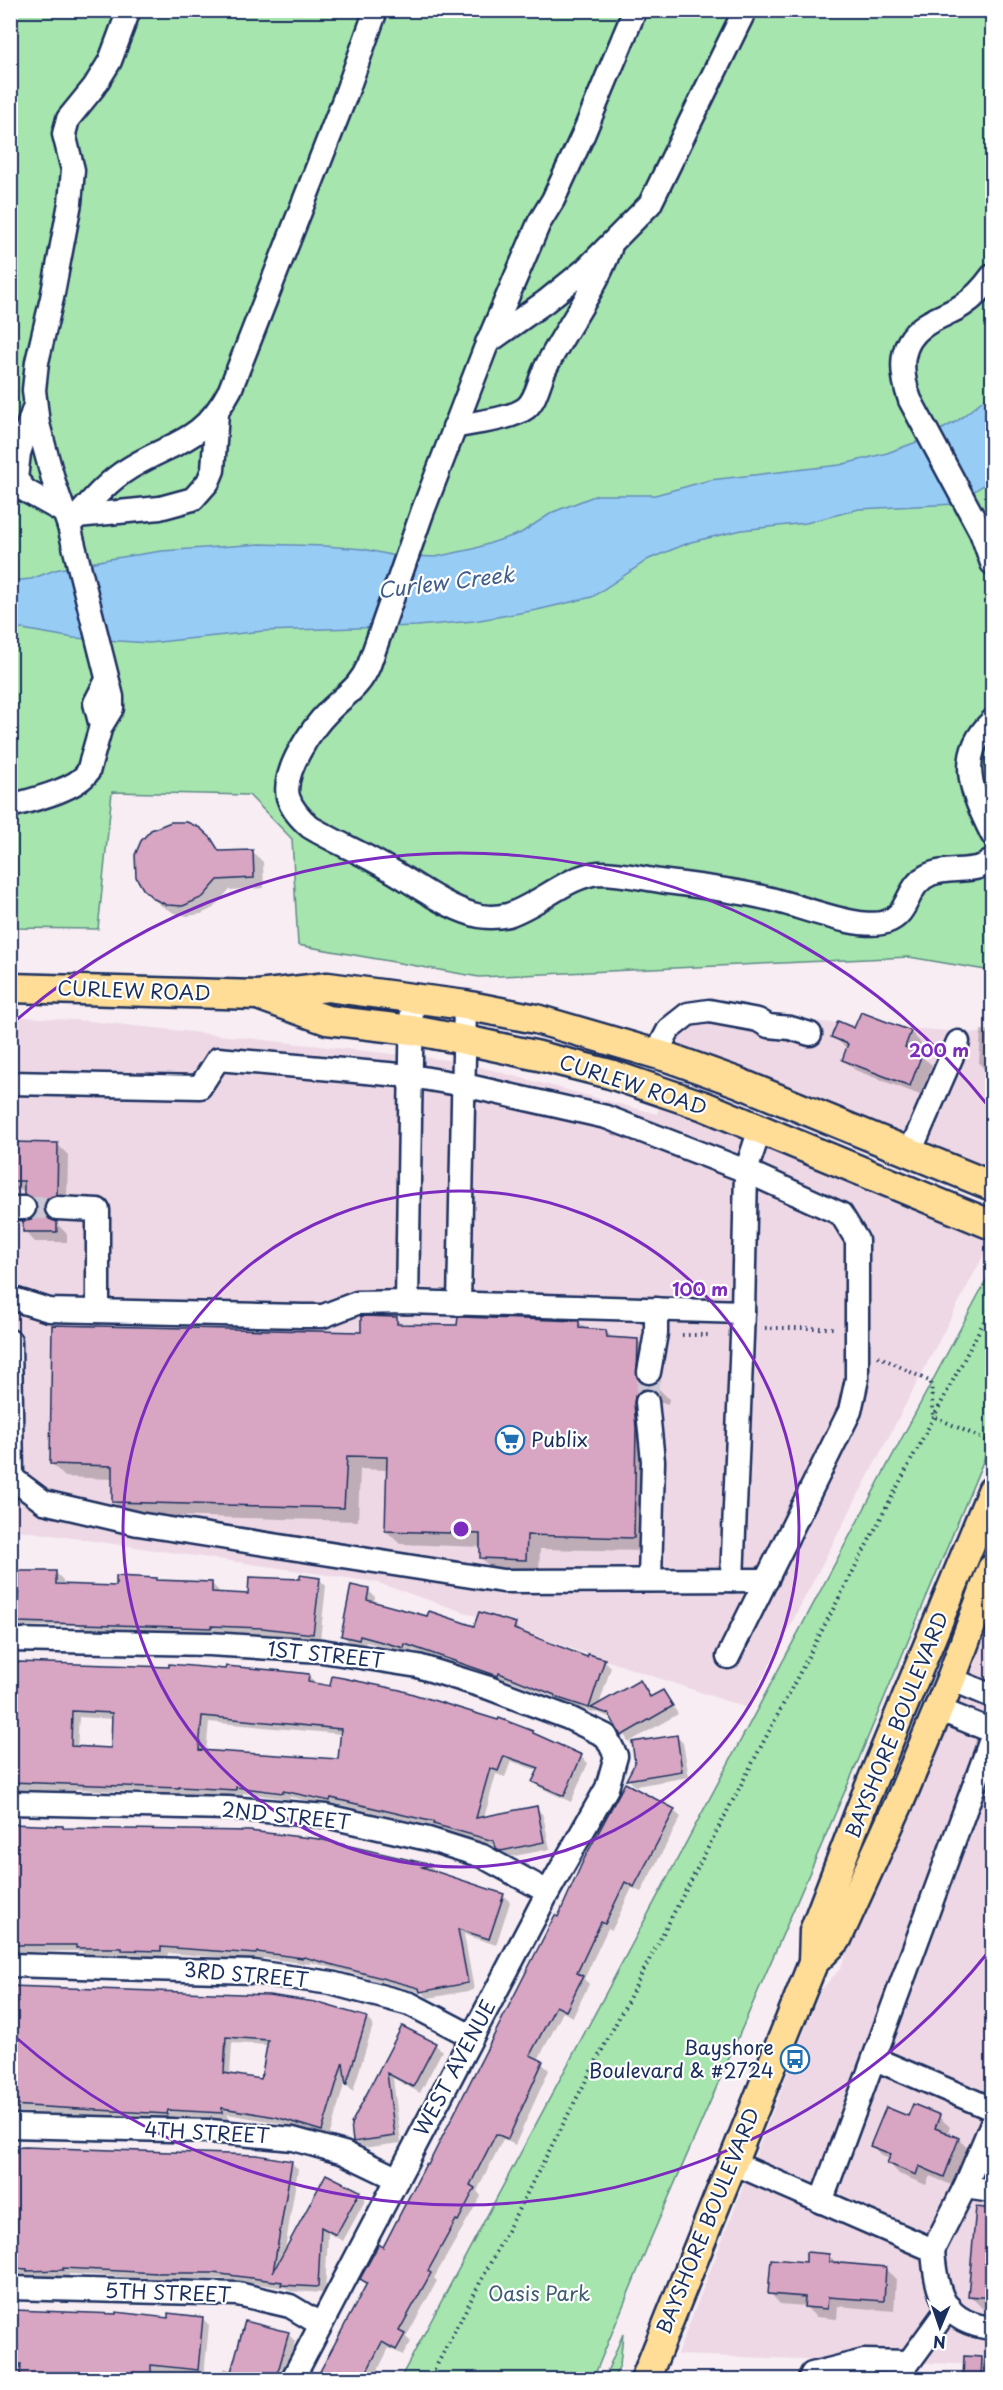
<svg xmlns="http://www.w3.org/2000/svg" width="1003" height="2390" font-family="'Playpen Sans',sans-serif">
	<rect width="100%" height="100%" fill="#f7edf3"/>
	<filter id="ink" filterUnits="userSpaceOnUse"><feTurbulence type="fractalNoise" baseFrequency=".0167" numOctaves="2"/><feDisplacementMap in="SourceGraphic" scale="12" xChannelSelector="R" yChannelSelector="G"/><feConvolveMatrix kernelMatrix="1 2 1 2 8 2 1 2 1" color-interpolation-filters="sRGB"/></filter>
	<g filter="url(#ink)">
		<g fill="#eed8e5">
			<polygon points="666,1011 992,1034 992,1172 664,1042"/>
			<polygon points="11,1016 89,1021 458,1061 657,1114 659,1105 700,1119 992,1239 747,1708 375,1582 11,1529"/>
			<polygon points="992,1603 992,2365 677,2355 820,1991 840,1969 961,1684"/>
		</g>
		<g fill="#a6e5ad" stroke="#608a86" stroke-width="1.5">
			<polygon points="16,10 992,11 992,971 909,957 479,977 298,945 292,839 249,795 112,792 98,929 11,928 10,26"/>
			<polygon points="991,1271 992,1440 858,1761 651,2238 593,2379 400,2379"/>
			<polygon points="623,2334 620,2365 613,2379 604,2379"/>
		</g>
		<polygon fill="#97ccf5" stroke="#658db9" stroke-width="1.5" points="992,393 992,476 985,484 955,504 859,509 806,523 742,530 691,542 649,559 592,597 537,610 474,621 417,626 264,631 149,643 74,638 11,627 11,581 31,579 55,570 109,559 162,551 260,544 325,546 363,549 391,555 435,557 473,549 521,533 553,512 597,495 655,495 710,480 840,465 887,453 922,440 957,421"/>
		<g fill="#0003" fill-rule="evenodd">
			<polygon points="205,834 221,852 252,851 263,862 264,888 229,890 213,908 201,914 187,916 174,913 160,905 149,894"/>
			<polygon points="861,1014 911,1032 921,1043 917,1053 932,1065 920,1095 855,1070 844,1060 848,1049 833,1037 855,1029"/>
			<polygon points="981,1030 992,1031 992,1071 985,1070 979,1063"/>
			<polygon points="10,1144 58,1145 68,1155 67,1205 56,1211 53,1220 67,1234 67,1242 35,1242 25,1231 37,1215 39,1207 25,1194 25,1191 10,1189"/>
			<polygon points="396,1319 403,1325 459,1326 579,1322 587,1330 606,1331 613,1339 637,1340 651,1354 650,1386 655,1385 669,1399 668,1404 661,1402 654,1404 647,1551 540,1549 539,1574 495,1572 481,1558 482,1547 400,1544 386,1531 388,1470 360,1469 358,1521 127,1515 113,1501 113,1479 65,1477 51,1463"/>
			<polygon points="56,1573 63,1580 63,1586 117,1587 156,1579 158,1582 211,1583 218,1590 218,1594 249,1595 301,1580 319,1579 326,1586 320,1640 270,1634 185,1634 83,1629 79,1625 10,1627 10,1577"/>
			<polygon points="368,1590 375,1597 374,1603 475,1628 515,1625 521,1633 588,1659 604,1660 611,1667 599,1705 640,1682 652,1697 663,1691 678,1714 629,1742 613,1719 597,1712 596,1713 563,1703 560,1699 506,1679 505,1682 412,1650 411,1654 366,1642 365,1646 349,1642 342,1635"/>
			<path d="M10,1663L308,1675L315,1682V1685L533,1732L537,1736L581,1757L588,1763L571,1802L541,1788L534,1782L539,1771L511,1761L505,1777L496,1774L484,1818L536,1808L543,1815L550,1849L509,1857L497,1846L442,1831L438,1827L337,1804V1807L290,1797L289,1799L243,1793V1797L76,1789V1791L10,1790ZM79,1717L114,1719L112,1750L77,1748ZM209,1722L342,1734L340,1761L206,1752Z"/>
			<polygon points="677,1737 683,1743 689,1777 635,1786 628,1779"/>
			<polygon points="625,1785 674,1811 681,1817 641,1892 632,1888 612,1930 608,1928 584,1979 589,1984 573,2017 563,2012 538,2060 549,2070 515,2145 503,2139 477,2191 481,2196 434,2278 437,2281 406,2337 411,2342 403,2355 389,2348 373,2380 319,2380 368,2285 362,2279 384,2249 429,2167 559,1919"/>
			<polygon points="10,1826 319,1841 431,1866 437,1872 434,1872 503,1895 510,1902 496,1945 464,1934 474,1990 428,1998 423,1993 310,1962 310,1964 263,1958 263,1961 168,1953 167,1957 131,1956 128,1954 85,1954 82,1951 10,1952"/>
			<path d="M10,1987L233,1994L315,2003L366,2018L373,2025L353,2091L347,2085L346,2078L329,2137L285,2124L228,2114V2119L174,2116V2120L20,2112V2116L10,2115ZM232,2043L268,2045L263,2081L230,2075Z"/>
			<polygon points="403,2028 435,2044 442,2051 420,2093 393,2078 401,2143 362,2148 355,2141"/>
			<polygon points="939,2117 950,2127 947,2134 959,2139 969,2150 954,2186 930,2176 926,2185 899,2174 889,2163 890,2159 882,2156 872,2146 909,2118"/>
			<polygon points="10,2149 291,2162 298,2169 284,2255 359,2193 366,2199 343,2241 328,2233 325,2293 290,2291 286,2288 221,2279 165,2279 69,2274 69,2276 35,2277 33,2275 10,2275"/>
			<polygon points="992,2211 992,2310 983,2309 969,2295"/>
			<polygon points="828,2255 838,2264 885,2269 896,2279 894,2311 838,2306 837,2319 816,2317 805,2306 780,2304 770,2293 807,2264"/>
			<polygon points="10,2311 169,2320 202,2318 209,2325 204,2376 178,2373 176,2380 10,2380"/>
			<polygon points="288,2334 295,2341 287,2371 279,2369 275,2380 216,2380 225,2368 233,2371"/>
			<polygon points="966,2358 982,2358 992,2369 992,2380 965,2380"/>
		</g>
		<g fill="#d8a6c3" stroke="#1b2f5e" stroke-width="1.5" fill-rule="evenodd">
			<polygon points="171,822 187,822 200,828 211,838 219,851 253,850 254,878 218,880 203,897 183,906 167,905 154,899 143,889 136,877 135,855 141,841 151,830"/>
			<polygon points="861,1012 911,1031 905,1047 922,1054 910,1086 842,1060 848,1044 831,1037 838,1021 854,1028"/>
			<polygon points="10,1142 58,1143 57,1195 46,1200 44,1208 49,1219 57,1222 57,1232 23,1232 23,1221 31,1219 36,1214 37,1207 31,1197 24,1194 24,1181 10,1181"/>
			<polygon points="361,1316 397,1317 397,1324 457,1325 458,1317 461,1317 579,1321 579,1328 606,1330 607,1337 638,1339 637,1377 646,1385 655,1384 655,1392 646,1389 640,1391 635,1396 634,1403 636,1428 634,1538 527,1535 526,1560 480,1558 480,1534 385,1531 387,1457 347,1456 344,1508 112,1502 112,1466 50,1464 52,1325 361,1332"/>
			<polygon points="19,1571 56,1571 56,1584 116,1586 116,1576 157,1578 156,1580 212,1582 212,1592 248,1594 249,1577 300,1579 300,1575 320,1578 313,1634 262,1628 211,1626 211,1628 18,1622"/>
			<polygon points="351,1585 369,1589 367,1600 427,1616 429,1611 474,1626 479,1612 516,1623 514,1629 587,1657 588,1654 605,1659 589,1708 555,1697 555,1695 499,1673 498,1676 405,1644 404,1648 360,1636 359,1640 341,1636"/>
			<path d="M17,1662L169,1667V1664L225,1669L226,1666L283,1671L309,1674L308,1682L330,1686L332,1676L343,1678L400,1690L498,1720L499,1718L533,1731V1733L582,1755L564,1796L532,1782L539,1768L504,1756L498,1771L490,1768L476,1818L537,1806L544,1842L501,1851L496,1848L494,1841L433,1824L434,1822L331,1798L330,1801L283,1791V1793L236,1787V1790L179,1787V1788L10,1782V1698L17,1712ZM72,1711L112,1713L111,1748L71,1746ZM202,1716L341,1729L338,1759L199,1750Z"/>
			<polygon points="640,1680 650,1697 663,1690 673,1706 621,1736 609,1714 591,1708"/>
			<polygon points="677,1735 682,1771 626,1780 635,1763 632,1742"/>
			<polygon points="625,1783 675,1809 634,1887 625,1882 605,1924 601,1922 577,1973 583,1976 566,2011 556,2006 530,2055 543,2061 508,2139 496,2134 470,2185 475,2188 458,2221 456,2220 428,2271 431,2273 399,2331 405,2334 396,2350 382,2342 363,2379 316,2379 367,2283 360,2279 379,2244 383,2247 426,2164 428,2165 555,1915 558,1917 583,1861"/>
			<polygon points="10,1824 63,1826 63,1828 249,1831 319,1839 432,1865 422,1867 504,1894 489,1939 458,1929 468,1983 420,1992 419,1988 304,1957 303,1958 257,1952 256,1954 161,1947 161,1951 122,1950 122,1948 76,1948 76,1945 10,1945"/>
			<path d="M10,1986L269,1995L315,2002L367,2017L346,2086L343,2062L322,2131L276,2117L222,2108V2113L168,2110L167,2114L10,2105ZM226,2037L268,2040L261,2079L224,2073Z"/>
			<polygon points="402,2026 436,2043 413,2087 387,2073 395,2136 353,2142 351,2124"/>
			<polygon points="913,2104 940,2115 935,2128 959,2138 944,2177 919,2166 916,2175 887,2163 891,2154 870,2146 886,2107 908,2116"/>
			<polygon points="25,2147 257,2155 292,2161 273,2272 326,2174 360,2191 336,2235 321,2227 318,2287 281,2285 282,2282 213,2273 157,2273 63,2268 63,2270 27,2271 27,2269 10,2268 10,2148"/>
			<polygon points="976,2207 993,2209 993,2298 968,2296"/>
			<polygon points="806,2252 829,2254 829,2262 886,2267 884,2301 828,2297 827,2309 804,2307 805,2297 768,2294 771,2259 806,2262"/>
			<polygon points="14,2310 116,2314 116,2312 168,2318 168,2313 203,2317 198,2370 151,2365 151,2379 20,2379 21,2364 13,2364"/>
			<polygon points="245,2321 289,2332 276,2379 229,2379"/>
			<polygon points="964,2356 982,2357 981,2379 963,2379"/>
		</g>
		<g fill="none" stroke-linecap="round" stroke-linejoin="round">
			<g stroke="#cbc7d5" stroke-width="22" stroke-dasharray="22 11" stroke-linecap="butt">
				<polyline points="24,1208 57,1208"/>
				<polyline points="647,1402 649,1372"/>
			</g>
			<g stroke="#1b2f5e" stroke-width="27">
				<g id="minor">
					<path d="M635,10L583,135L553,200L539,223L485,349L422,513L369,665C359,688 346,694 329,711C312,728 282,771 288,797C292,810 301,819 310,827C335,842 362,853 387,868C414,883 442,905 472,914C484,918 495,918 508,915C539,905 567,876 599,873C622,873 644,879 667,882C700,886 733,890 766,898C796,904 858,931 886,922C911,914 905,884 931,874C949,867 978,874 992,860"/>
					<path d="M992,276C984,287 974,298 963,305C951,313 937,317 925,325C898,343 900,372 910,400L981,532L992,563"/>
					<polyline points="487,343 545,302 586,269 650,204 745,10"/>
					<polyline points="35,405 19,453 16,479 26,491 64,512"/>
					<path d="M454,427C474,422 510,420 526,408C537,399 539,380 546,367C567,327 594,292 610,249"/>
					<polyline points="77,516 160,508 193,499 208,482 213,470 217,413"/>
					<polyline points="69,526 55,486 38,424 34,390 37,362 52,298 70,203 73,170 64,134 68,119 94,87 110,61 129,10"/>
					<path d="M992,721C954,757 973,795 992,834"/>
					<polyline points="101,726 95,703 107,680"/>
					<path d="M10,806C32,800 76,790 88,772L101,726L112,708V697L69,526C85,508 102,487 122,473C169,441 200,447 230,390L345,97L376,10"/>
					<polyline points="656,1054 669,1029 688,1014 709,1011 758,1020 768,1026 790,1028 810,1034"/>
					<polyline points="10,1083 200,1087 218,1059 411,1076 464,1085 606,1117 746,1171 841,1214 857,1240 857,1379 850,1411 728,1657"/>
					<polyline points="910,1152 958,1042"/>
					<polyline points="10,1208 24,1208"/>
					<polyline points="57,1208 98,1210 98,1311"/>
					<polyline points="10,1298 49,1310 303,1316 323,1316 357,1303 407,1302 743,1312 746,1171 760,1129"/>
					<polyline points="407,1302 412,996"/>
					<polyline points="459,1304 465,1005"/>
					<polyline points="10,1341 12,1478 44,1502 138,1524 503,1581 767,1580"/>
					<polyline points="649,1372 656,1333 656,1309"/>
					<polyline points="647,1402 653,1461 650,1580"/>
					<polyline points="732,1580 743,1312"/>
					<polyline points="10,1640 209,1644 322,1651 418,1666 489,1688 569,1718 606,1736 616,1756 607,1788 548,1892 292,2380"/>
					<polyline points="951,1679 992,1696"/>
					<polyline points="938,1709 992,1731"/>
					<polyline points="10,1803 228,1808 326,1816 428,1839 482,1856 548,1892"/>
					<polyline points="10,1965 254,1972 331,1983 410,2004 471,2036"/>
					<polyline points="875,2059 992,2109"/>
					<polyline points="10,2126 210,2131 293,2139 344,2153 396,2178"/>
					<polyline points="731,2162 933,2250 965,2187 992,2191"/>
					<polyline points="965,2187 992,2123"/>
					<polyline points="821,2202 992,1737"/>
					<path d="M933,2250C936,2294 944,2323 992,2328"/>
					<polyline points="10,2288 238,2294 290,2306 320,2324"/>
					<polyline points="809,2380 812,2374 864,2361 909,2362 949,2307"/>
				</g>
			</g>
			<g stroke="#1b2f5e" stroke-width="33">
				<g id="major">
					<polyline points="10,988 258,995 328,987 465,1005 536,1019 670,1058 737,1082 992,1186"/>
					<polyline points="263,997 327,1020 412,1030 465,1040 539,1056 610,1074 704,1106 992,1225"/>
					<polyline points="813,1963 837,1939 899,1803 951,1679 992,1569"/>
					<polyline points="645,2380 813,1963 814,1931 865,1798 992,1491"/>
				</g>
			</g>
			<g stroke="#1b2f5e" stroke-width="4" stroke-dasharray="1.5 4.5" stroke-linecap="butt">
				<polyline points="765,1328 835,1328"/>
				<polyline points="682,1335 710,1335"/>
				<polyline points="878,1356 931,1382 933,1416 992,1443"/>
				<polyline points="429,2380 992,1306"/>
			</g>
			<use href="#minor" stroke="#fff" stroke-width="22"/>
			<use href="#major" stroke="#ffdd96" stroke-width="28"/>
		</g>
	</g>
	<g fill="none" stroke="#7b2cbf" stroke-width="3">
		<circle cx="461" cy="1529" r="338"/>
		<path d="M990 1950A676 676 0 0 1 13 2035M13 1023A676 676 0 0 1 990 1108"/>
	</g>
	<defs>
		<g id="supermarket-ring" transform="scale(1.5)"><circle r="9.5" fill="#fff" stroke="#1f6fb2" stroke-width="1.5"/><path d="M-6-5.5h2.5l.6 2H6L4.5 2H-2.5L-4.4-4H-6ZM-1.5 3.2a1.3 1.3 0 1 0 .1 0ZM3 3.2a1.3 1.3 0 1 0 .1 0Z" fill="#1f6fb2"/></g>
		<g id="bus-ring" transform="scale(1.5)"><circle r="9.5" fill="#fff" stroke="#1f6fb2" stroke-width="1.5"/><path d="M-5-6H5V4H4V6H2V4H-2V6H-4V4H-5ZM-3.5-4V0h7V-4ZM-3.5 1.2v1.5H-2V1.2ZM2 1.2v1.5H3.5V1.2Z" fill="#1f6fb2"/></g>
	</defs>
	<g fill-rule="evenodd">
		<use href="#supermarket-ring" x="510" y="1440"/>
		<use href="#bus-ring" x="795" y="2059"/>
	</g>
	<g text-anchor="middle" stroke-width="4.5" stroke-linejoin="round" paint-order="stroke">
		<g font-size="20" fill="#1b2f5e" stroke="#fff">
			<text transform="translate(134 991) rotate(2)" y="7">CURLEW ROAD</text>
			<text transform="translate(633 1085) rotate(18)" y="7">CURLEW ROAD</text>
			<text transform="translate(326 1655) rotate(6)" y="7">1ST STREET</text>
			<text transform="translate(897 1725) rotate(-68)" y="7">BAYSHORE BOULEVARD</text>
			<text transform="translate(286 1816) rotate(6)" y="7">2ND STREET</text>
			<text transform="translate(246 1975) rotate(5)" y="7">3RD STREET</text>
			<text transform="translate(455 2068) rotate(-62)" y="7">WEST AVENUE</text>
			<text transform="translate(207 2133) rotate(3)" y="7">4TH STREET</text>
			<text transform="translate(708 2221) rotate(-68)" y="7">BAYSHORE BOULEVARD</text>
			<text transform="translate(168 2293) rotate(2)" y="7">5TH STREET</text>
		</g>
		<g font-size="20" fill="#1b2f5e" stroke="#fff" text-anchor="start">
			<text x="531" y="1447">Publix</text>
			<text x="774" y="2055" text-anchor="end">Bayshore<tspan x="774" dy="23">Boulevard &amp; #2724</tspan></text>
		</g>
		<g font-size="20" fill="#3e5c72" stroke="#fff">
			<text x="539" y="2301">Oasis Park</text>
		</g>
		<g font-size="21" font-style="italic" fill="#405e8b" stroke="#fff">
			<text transform="translate(446 583) rotate(-7)" y="7">Curlew Creek</text>
		</g>
	</g>
	<circle cx="461" cy="1529" r="9" fill="#7b2cbf" stroke="#fff" stroke-width="3"/>
	<g font-size="18" text-anchor="middle" font-weight="bold" fill="#7b2cbf" stroke="#fff" stroke-width="4.5" stroke-linejoin="round" paint-order="stroke">
		<text x="939" y="1057">200 m</text>
		<text x="700" y="1296">100 m</text>
	</g>
	<rect width="1003" height="2390" fill="none" stroke="#fff" stroke-width="36"/>
	<rect x="18" y="18" width="967" height="2354" fill="none" stroke="#1b2f5e" stroke-width="2" filter="url(#ink)"/>
	<g transform="translate(940 2327) rotate(182)" stroke="#ffffff" stroke-width="4.5" paint-order="stroke">
	<path d="M0-4.5L10 22L0 15L-10 22Z" fill="#1b2f5e"/>
	<text y="-9" font-size="16" font-weight="bold" text-anchor="middle" fill="#1b2f5e">N</text>
	</g>
</svg>
